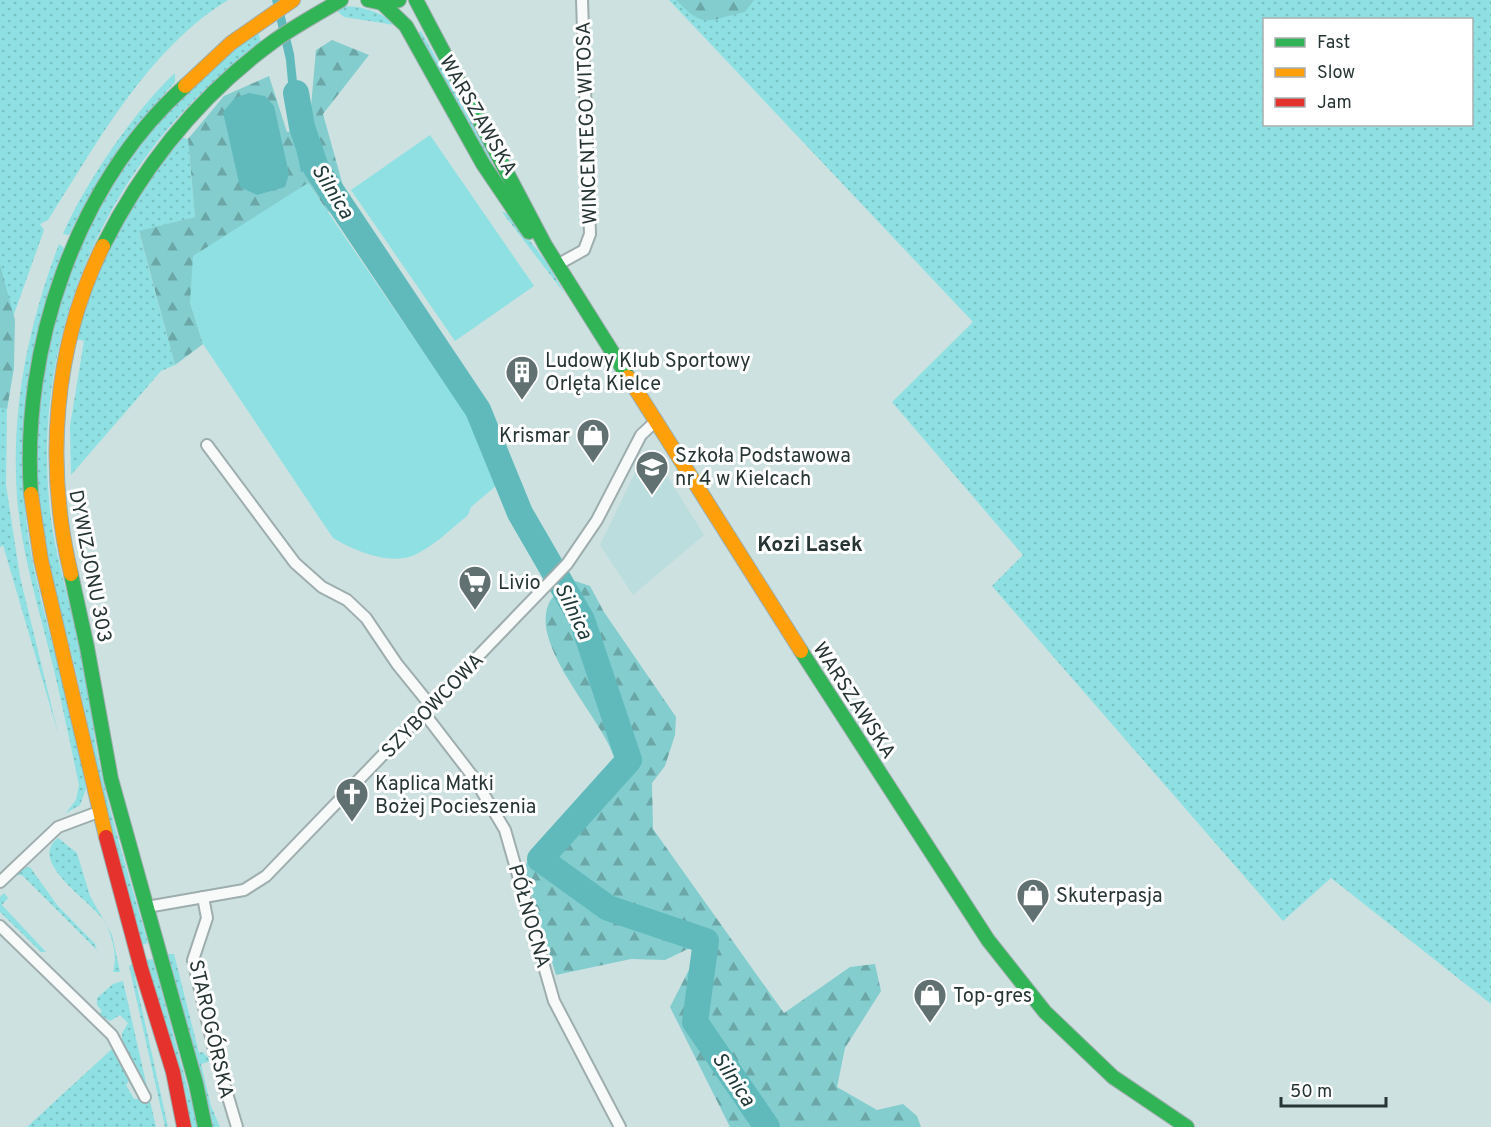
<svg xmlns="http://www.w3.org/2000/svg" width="1491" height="1127" font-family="Overpass,sans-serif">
	<defs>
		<pattern id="grass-dots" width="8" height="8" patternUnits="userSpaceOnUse" patternTransform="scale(1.5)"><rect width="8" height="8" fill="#8ee0e2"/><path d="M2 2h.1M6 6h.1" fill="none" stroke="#7ac1c2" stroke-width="1.8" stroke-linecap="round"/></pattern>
		<pattern id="forest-firs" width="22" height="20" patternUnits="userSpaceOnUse" patternTransform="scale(1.5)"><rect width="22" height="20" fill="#84cdce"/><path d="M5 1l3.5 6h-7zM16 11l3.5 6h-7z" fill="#6ca7a8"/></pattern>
	</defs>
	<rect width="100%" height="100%" fill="#cde1e1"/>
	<polygon fill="#bdd" points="654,455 704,535 633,595 600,545 643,456"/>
	<g fill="url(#grass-dots)" fill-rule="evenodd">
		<path d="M0,0H228C147,50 98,142 48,220L40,224L44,230L13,317L14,367L7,409L6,485L20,577L58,733L3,545L0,547Z"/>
		<path d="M669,0H1491V1004L1331,878L1283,921L992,586L1023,555L892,402L973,322ZM1264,20H1472V124H1264Z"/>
		<path d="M344,7C361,4 387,16 401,26L344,17L337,11Z"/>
		<path d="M258,31L261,42C116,148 33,320 49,500C53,554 71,603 82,655C90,690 92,727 99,762C112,823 131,883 148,943L141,945C116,855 97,763 76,672C65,623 48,575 41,525C22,377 68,222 169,111C196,81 227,56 258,31Z"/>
		<polygon points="421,31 491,158 491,163 417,34"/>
		<path d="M175,73V82C132,129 98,178 69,235L63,234C85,183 135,110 175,73Z"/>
		<path d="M179,137L188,139L195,217L139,232L175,365L161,371L71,475L70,426L84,341L76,339C97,257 130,205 179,137Z"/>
		<polygon points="502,212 509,214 547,263 565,294"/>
		<path d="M59,244L64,248C23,353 11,463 35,573C50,645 76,716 86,789L80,805L66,813L76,800L79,785C71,747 63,708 54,670C40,612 22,557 17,497C11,409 28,326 59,244Z"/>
		<path d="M58,838L77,853L90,896L112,935L120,972H113C118,956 112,936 105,922C93,902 26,862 58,838Z"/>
		<polygon points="30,867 57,905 95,944 100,961 97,950 22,875 16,875 24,868"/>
		<polygon points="4,893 8,898 2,905 46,952 41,952 0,912 0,897"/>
		<polygon points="167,954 174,954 199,1053 203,1052 211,1061 201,1064 211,1106 220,1127 213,1127"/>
		<polygon points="153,959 194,1111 197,1127 191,1127 186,1094 145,960"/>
		<polygon points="132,964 168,1127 165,1127 129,966"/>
		<polygon points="123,981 156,1127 27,1127 113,1048 130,1080 126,1085 134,1099 141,1099 146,1089 122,1042 122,1033 128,1023 120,1015 110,1021 99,1014 102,1011 97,1005 97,998 113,984"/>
	</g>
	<g fill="url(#forest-firs)">
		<path d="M676,0H754L745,12C708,20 705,30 676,0Z"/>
		<polygon points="332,40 369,55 323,114 347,200 328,212 309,184 190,302 203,344 175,365 139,231 195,217 188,139 224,96 269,76 287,132 309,129 316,50"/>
		<polygon points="0,265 15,320 14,367 7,409 0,408"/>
		<path d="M572,580L590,586L604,612L676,717L675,735L665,766L652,783L653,829L784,1013L850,967L875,964L881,991L845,1048L837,1087L877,1110L903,1104L917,1116L921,1127H730L670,1007L697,954L692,947L665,960L631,959L556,975L523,867L610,772L615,760C603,718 529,647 549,603C553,594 565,587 572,580Z"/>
	</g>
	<g fill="#8ee0e2">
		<polygon points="430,135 534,286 455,341 351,190"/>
		<path d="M308,183L474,426L497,485L471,507L468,515C452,528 432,548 412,556C388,565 353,550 333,538L203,344L190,302L193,256Z"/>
	</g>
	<g fill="#60babc">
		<polygon points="272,0 281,0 294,54 303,137 311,170 301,172 292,127 286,60"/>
		<polygon points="249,93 265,96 274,106 289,174 285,187 257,195 240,187 223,112 235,98"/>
	</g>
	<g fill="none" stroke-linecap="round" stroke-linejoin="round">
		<polyline stroke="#60babc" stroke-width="26" points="296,93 302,127 316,168 478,410 520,513 582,620 629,760 540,859 608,908 706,941 695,1022 767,1127"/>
		<g stroke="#9eadad" stroke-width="14">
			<g id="street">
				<polyline points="557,265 584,250 590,234 582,0"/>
				<polyline points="207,445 295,563 322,587 347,600 366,618 397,664 431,706"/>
				<polyline points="424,713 474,778 505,830 554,1001 620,1127"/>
				<polyline points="0,882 58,827 101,811"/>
				<polyline points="203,897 207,918 193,960 214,1050 237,1127"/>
				<polyline points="147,907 244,890 266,876 567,564 597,520 641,435 656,421"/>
				<polyline points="0,926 112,1035 145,1097"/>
			</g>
		</g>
		<g stroke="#9eadad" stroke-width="16">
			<g id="fast">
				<polyline points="368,0 382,3 399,0"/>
				<polyline points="416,0 545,245 628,377"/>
				<polyline points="382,3 406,26 483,164 529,232"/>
				<path d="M103,246C144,164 200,95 274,41C295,26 319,13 341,0"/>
				<path d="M31,494C21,349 75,185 185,86"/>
				<polyline points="71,574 87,647 111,779 196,1084 205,1127"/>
				<polyline points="801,651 988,940 1045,1012 1113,1077 1187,1127"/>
			</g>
		</g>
		<g stroke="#9eadad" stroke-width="16">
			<g id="slow">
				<polyline points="185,86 231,43 293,0"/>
				<polyline points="628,377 801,651"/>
				<polyline points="31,494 41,560 106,837"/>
				<path d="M71,574C45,466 53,347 103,246"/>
			</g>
		</g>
		<g stroke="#9eadad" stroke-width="16">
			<polyline id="jam" points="106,837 141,968 173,1072 184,1127"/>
		</g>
		<use href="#street" stroke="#f8fafa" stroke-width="10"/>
		<use href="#fast" stroke="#30b455" stroke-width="14"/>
		<use href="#slow" stroke="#ff9f0a" stroke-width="14"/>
		<use href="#jam" stroke="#e5322d" stroke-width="14"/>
	</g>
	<defs>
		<g id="building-pin" transform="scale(1.725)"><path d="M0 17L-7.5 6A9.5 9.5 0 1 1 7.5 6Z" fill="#617171" stroke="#fff"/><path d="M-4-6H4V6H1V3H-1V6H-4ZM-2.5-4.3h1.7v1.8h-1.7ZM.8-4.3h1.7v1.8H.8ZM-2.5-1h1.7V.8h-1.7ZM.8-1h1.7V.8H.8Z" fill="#fff"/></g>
		<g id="shop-pin" transform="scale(1.725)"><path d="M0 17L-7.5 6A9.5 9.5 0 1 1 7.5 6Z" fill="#617171" stroke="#fff"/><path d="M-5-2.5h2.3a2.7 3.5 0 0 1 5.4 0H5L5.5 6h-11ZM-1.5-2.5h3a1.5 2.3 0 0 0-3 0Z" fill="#fff"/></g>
		<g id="school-pin" transform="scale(1.725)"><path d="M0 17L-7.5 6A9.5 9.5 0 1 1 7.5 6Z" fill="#617171" stroke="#fff"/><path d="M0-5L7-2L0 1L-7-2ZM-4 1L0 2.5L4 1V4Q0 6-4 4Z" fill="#fff"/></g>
		<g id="supermarket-pin" transform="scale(1.725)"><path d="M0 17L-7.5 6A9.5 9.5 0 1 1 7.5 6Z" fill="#617171" stroke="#fff"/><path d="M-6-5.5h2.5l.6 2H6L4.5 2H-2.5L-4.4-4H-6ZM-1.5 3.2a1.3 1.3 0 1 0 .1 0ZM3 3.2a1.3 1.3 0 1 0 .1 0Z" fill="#fff"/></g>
		<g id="church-pin" transform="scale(1.725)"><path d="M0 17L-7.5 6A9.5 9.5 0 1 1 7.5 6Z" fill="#617171" stroke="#fff"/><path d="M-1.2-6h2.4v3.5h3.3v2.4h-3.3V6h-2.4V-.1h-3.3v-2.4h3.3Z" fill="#fff"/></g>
	</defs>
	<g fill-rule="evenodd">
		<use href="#building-pin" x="522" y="372"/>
		<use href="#shop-pin" x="593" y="435"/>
		<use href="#school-pin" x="652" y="467"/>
		<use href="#supermarket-pin" x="475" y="582"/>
		<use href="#church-pin" x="352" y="794"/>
		<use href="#shop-pin" x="1033" y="895"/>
		<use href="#shop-pin" x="930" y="995"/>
	</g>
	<g text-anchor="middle" stroke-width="6" stroke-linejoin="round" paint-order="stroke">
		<g font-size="20" fill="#273535" stroke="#fff">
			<text transform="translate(479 115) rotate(60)" y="7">WARSZAWSKA</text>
			<text transform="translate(586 123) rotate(-92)" y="7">WINCENTEGO WITOSA</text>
			<text transform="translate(91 566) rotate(79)" y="7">DYWIZJONU 303</text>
			<text transform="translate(855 700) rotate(57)" y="7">WARSZAWSKA</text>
			<text transform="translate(432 705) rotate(-46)" y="7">SZYBOWCOWA</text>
			<text transform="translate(530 916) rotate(74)" y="7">PÓŁNOCNA</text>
			<text transform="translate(212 1029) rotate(77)" y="7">STAROGÓRSKA</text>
		</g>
		<g font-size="20" fill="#273535" stroke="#fff" text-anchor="start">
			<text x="545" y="367">Ludowy Klub Sportowy<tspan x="545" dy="23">Orlęta Kielce</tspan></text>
			<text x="570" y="442" text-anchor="end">Krismar</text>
			<text x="675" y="462">Szkoła Podstawowa<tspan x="675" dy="23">nr 4 w Kielcach</tspan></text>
			<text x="498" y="589">Livio</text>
			<text x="375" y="790">Kaplica Matki<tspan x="375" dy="23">Bożej Pocieszenia</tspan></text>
			<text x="1056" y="902">Skuterpasja</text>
			<text x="953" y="1002">Top-gres</text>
		</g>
		<g font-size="21" font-style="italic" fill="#203a3a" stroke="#fff">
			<text transform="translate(333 191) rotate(58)" y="7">Silnica</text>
			<text transform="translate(574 611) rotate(64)" y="7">Silnica</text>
			<text transform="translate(734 1079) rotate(56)" y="7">Silnica</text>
		</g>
		<g font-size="21" font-weight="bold" fill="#273535" stroke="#fff">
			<text x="810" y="551">Kozi Lasek</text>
		</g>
	</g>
	<rect x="1263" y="18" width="210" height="108" fill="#ffffff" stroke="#a9aeae" stroke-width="1.5"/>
	<rect x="1275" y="38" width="30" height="9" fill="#30b455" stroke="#a9aeae" stroke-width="1.5"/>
	<text x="1317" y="48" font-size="18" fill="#273535">Fast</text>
	<rect x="1275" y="68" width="30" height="9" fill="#ff9f0a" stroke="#a9aeae" stroke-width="1.5"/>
	<text x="1317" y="78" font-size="18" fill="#273535">Slow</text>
	<rect x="1275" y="98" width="30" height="9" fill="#e5322d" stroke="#a9aeae" stroke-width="1.5"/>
	<text x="1317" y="108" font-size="18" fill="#273535">Jam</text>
	<path d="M1281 1097v9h105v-9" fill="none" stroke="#273535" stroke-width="3"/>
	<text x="1290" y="1097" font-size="18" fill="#273535" stroke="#ffffff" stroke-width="4.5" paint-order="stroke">50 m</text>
</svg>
